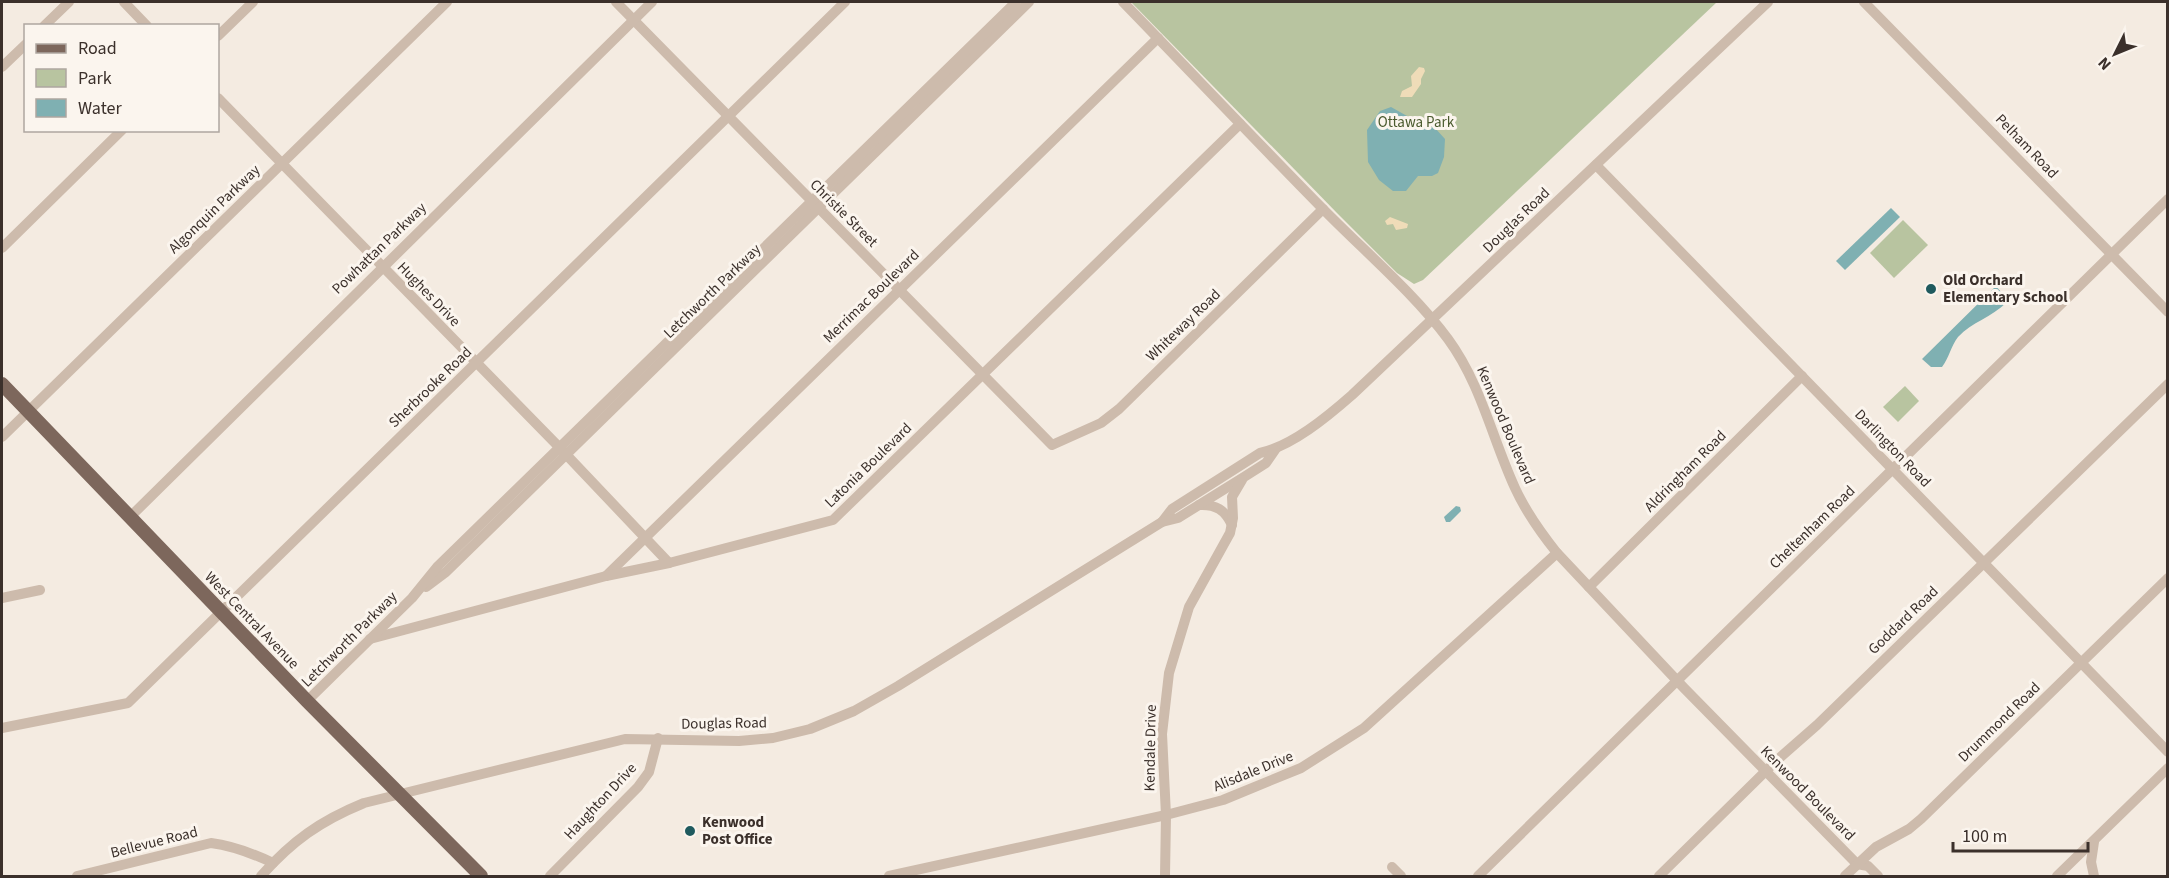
<svg xmlns="http://www.w3.org/2000/svg" width="2169" height="878" font-family="'Source Sans 3',sans-serif">
	<rect width="100%" height="100%" fill="#f4ebe1"/>
	<g fill="#b8c4a0">
		<polygon points="1131,2 1717,2 1423,280 1414,284 1397,273 1337,213"/>
		<polygon points="1903,220 1928,245 1894,278 1870,253"/>
		<polygon points="1905,386 1919,401 1898,422 1883,407"/>
	</g>
	<g fill="#efdcb8">
		<polygon points="1419,67 1424,68 1425,71 1421,79 1421,84 1412,97 1400,97 1402,91 1412,86 1411,76"/>
		<polygon points="1390,217 1408,224 1407,228 1396,230 1393,224 1387,225 1385,221"/>
	</g>
	<g fill="#7fb0b2">
		<polygon points="1391,107 1416,121 1435,128 1445,139 1444,157 1438,173 1432,176 1418,176 1406,191 1393,191 1379,180 1368,162 1367,130 1380,111"/>
		<polygon points="1891,208 1900,217 1845,270 1836,261"/>
		<path d="M1996,286L2001,292L2006,303C1992,317 1972,322 1958,337C1951,346 1949,358 1942,367H1931L1922,359Z"/>
		<polygon points="1456,506 1460,507 1461,511 1450,522 1446,522 1444,517"/>
	</g>
	<g fill="none" stroke-linecap="round" stroke-linejoin="round">
		<g stroke="#cdbbac" stroke-width="10">
			<polyline points="124,2 147,26"/>
			<polyline points="616,2 1052,445 1101,423 1119,409 1323,209"/>
			<path d="M1123,2C1189,70 1255,140 1322,208C1363,250 1413,292 1448,339C1481,384 1492,438 1515,488C1526,512 1541,533 1557,553L1684,688L1857,864L1868,866L1878,876"/>
			<polyline points="1864,2 2168,312"/>
			<polyline points="44,26 69,2"/>
			<polyline points="218,36 253,2"/>
			<polyline points="2,67 26,44"/>
			<polyline points="218,98 559,447 669,563"/>
			<polyline points="1596,165 2168,752"/>
			<polyline points="2,248 122,130"/>
			<polyline points="2,437 447,2"/>
			<path d="M1199,505C1216,504 1225,510 1232,525"/>
			<polyline points="130,517 652,2"/>
			<path d="M1162,522L1172,509L1260,453C1292,446 1327,417 1352,395L1768,2"/>
			<polyline points="606,576 1158,38"/>
			<polyline points="426,587 446,572 1029,2"/>
			<polyline points="1589,587 1802,376"/>
			<polyline points="2,598 40,590"/>
			<polyline points="370,639 606,576 669,563 833,520 1240,124"/>
			<polyline points="307,701 412,598 438,566 1016,2"/>
			<polyline points="2,728 128,703 845,2"/>
			<polyline points="1392,867 1401,876"/>
			<path d="M77,876L211,843C234,846 252,853 273,863"/>
			<path d="M261,876C292,841 320,821 364,803L625,739L739,741L773,738L810,729L854,711L898,686L1162,522L1178,518L1244,477L1266,463L1275,450"/>
			<polyline points="550,876 638,787 649,772 658,738"/>
			<polyline points="889,876 1166,815 1223,800 1301,768 1364,728 1557,553"/>
			<polyline points="1165,876 1166,815 1162,734 1169,673 1189,607 1230,533 1233,518 1232,497 1242,480"/>
			<polyline points="1478,876 2168,199"/>
			<polyline points="1659,876 1776,761 1817,725 2168,384"/>
			<polyline points="1845,876 1876,847 1909,829 1921,819 2168,578"/>
			<polyline points="2057,876 2168,768"/>
			<polyline points="2094,876 2091,862 2094,842"/>
		</g>
		<polyline stroke="#7d675c" stroke-width="14" points="2,384 307,701 481,876"/>
	</g>
	<g fill="#1f5a5e" stroke="#fbf5ee" stroke-width="2">
		<circle cx="1931" cy="289" r="6"/>
		<circle cx="690" cy="831" r="6"/>
	</g>
	<g text-anchor="middle" stroke-width="6" stroke-linejoin="round" paint-order="stroke">
		<g font-size="15" fill="#4a5a2e" stroke="#fbf5ee">
			<text x="1416" y="127">Ottawa Park</text>
		</g>
		<g font-size="15" fill="#3b302b" stroke="#fbf5ee">
			<text transform="translate(2027 146) rotate(46)" y="5">Pelham Road</text>
			<text transform="translate(214 209) rotate(-44)" y="5">Algonquin Parkway</text>
			<text transform="translate(844 213) rotate(45)" y="5">Christie Street</text>
			<text transform="translate(1516 220) rotate(-44)" y="5">Douglas Road</text>
			<text transform="translate(379 248) rotate(-44)" y="5">Powhattan Parkway</text>
			<text transform="translate(712 291) rotate(-44)" y="5">Letchworth Parkway</text>
			<text transform="translate(429 294) rotate(46)" y="5">Hughes Drive</text>
			<text transform="translate(871 296) rotate(-44)" y="5">Merrimac Boulevard</text>
			<text transform="translate(1183 325) rotate(-44)" y="5">Whiteway Road</text>
			<text transform="translate(430 387) rotate(-44)" y="5">Sherbrooke Road</text>
			<text transform="translate(1506 425) rotate(67)" y="5">Kenwood Boulevard</text>
			<text transform="translate(1893 448) rotate(46)" y="5">Darlington Road</text>
			<text transform="translate(868 465) rotate(-44)" y="5">Latonia Boulevard</text>
			<text transform="translate(1685 471) rotate(-45)" y="5">Aldringham Road</text>
			<text transform="translate(1812 527) rotate(-44)" y="5">Cheltenham Road</text>
			<text transform="translate(252 620) rotate(46)" y="5">West Central Avenue</text>
			<text transform="translate(1903 620) rotate(-44)" y="5">Goddard Road</text>
			<text transform="translate(349 639) rotate(-45)" y="5">Letchworth Parkway</text>
			<text transform="translate(1999 722) rotate(-44)" y="5">Drummond Road</text>
			<text transform="translate(724 723) rotate(-1)" y="5">Douglas Road</text>
			<text transform="translate(1150 748) rotate(-89)" y="5">Kendale Drive</text>
			<text transform="translate(1253 771) rotate(-22)" y="5">Alisdale Drive</text>
			<text transform="translate(1808 793) rotate(45)" y="5">Kenwood Boulevard</text>
			<text transform="translate(600 801) rotate(-47)" y="5">Haughton Drive</text>
			<text transform="translate(154 842) rotate(-14)" y="5">Bellevue Road</text>
		</g>
		<g font-size="15" font-weight="bold" fill="#3b302b" stroke="#fbf5ee" text-anchor="start">
			<text x="1943" y="285">Old Orchard<tspan x="1943" dy="17">Elementary School</tspan></text>
			<text x="702" y="827">Kenwood<tspan x="702" dy="17">Post Office</tspan></text>
		</g>
	</g>
	<rect width="2169" height="878" fill="none" stroke="#3b302b" stroke-width="6"/>
	<rect x="24" y="24" width="195" height="108" fill="#fbf5ee" stroke="#aea6a0" stroke-width="1.5"/>
	<rect x="36" y="44" width="30" height="9" fill="#7d675c" stroke="#aea6a0" stroke-width="1.5"/>
	<text x="78" y="54" font-size="18" fill="#3b302b">Road</text>
	<rect x="36" y="69" width="30" height="18" fill="#b8c4a0" stroke="#aea6a0" stroke-width="1.5"/>
	<text x="78" y="84" font-size="18" fill="#3b302b">Park</text>
	<rect x="36" y="99" width="30" height="18" fill="#7fb0b2" stroke="#aea6a0" stroke-width="1.5"/>
	<text x="78" y="114" font-size="18" fill="#3b302b">Water</text>
	<g transform="translate(2115 54) rotate(227)" stroke="#fbf5ee" stroke-width="4.5" paint-order="stroke">
	<path d="M0-4.5L10 22L0 15L-10 22Z" fill="#3b302b"/>
	<text y="-9" font-size="16" font-weight="bold" text-anchor="middle" fill="#3b302b">N</text>
	</g>
	<path d="M1953 842v9h135v-9" fill="none" stroke="#3b302b" stroke-width="3"/>
	<text x="1962" y="842" font-size="18" fill="#3b302b" stroke="#fbf5ee" stroke-width="4.5" paint-order="stroke">100 m</text>
</svg>
